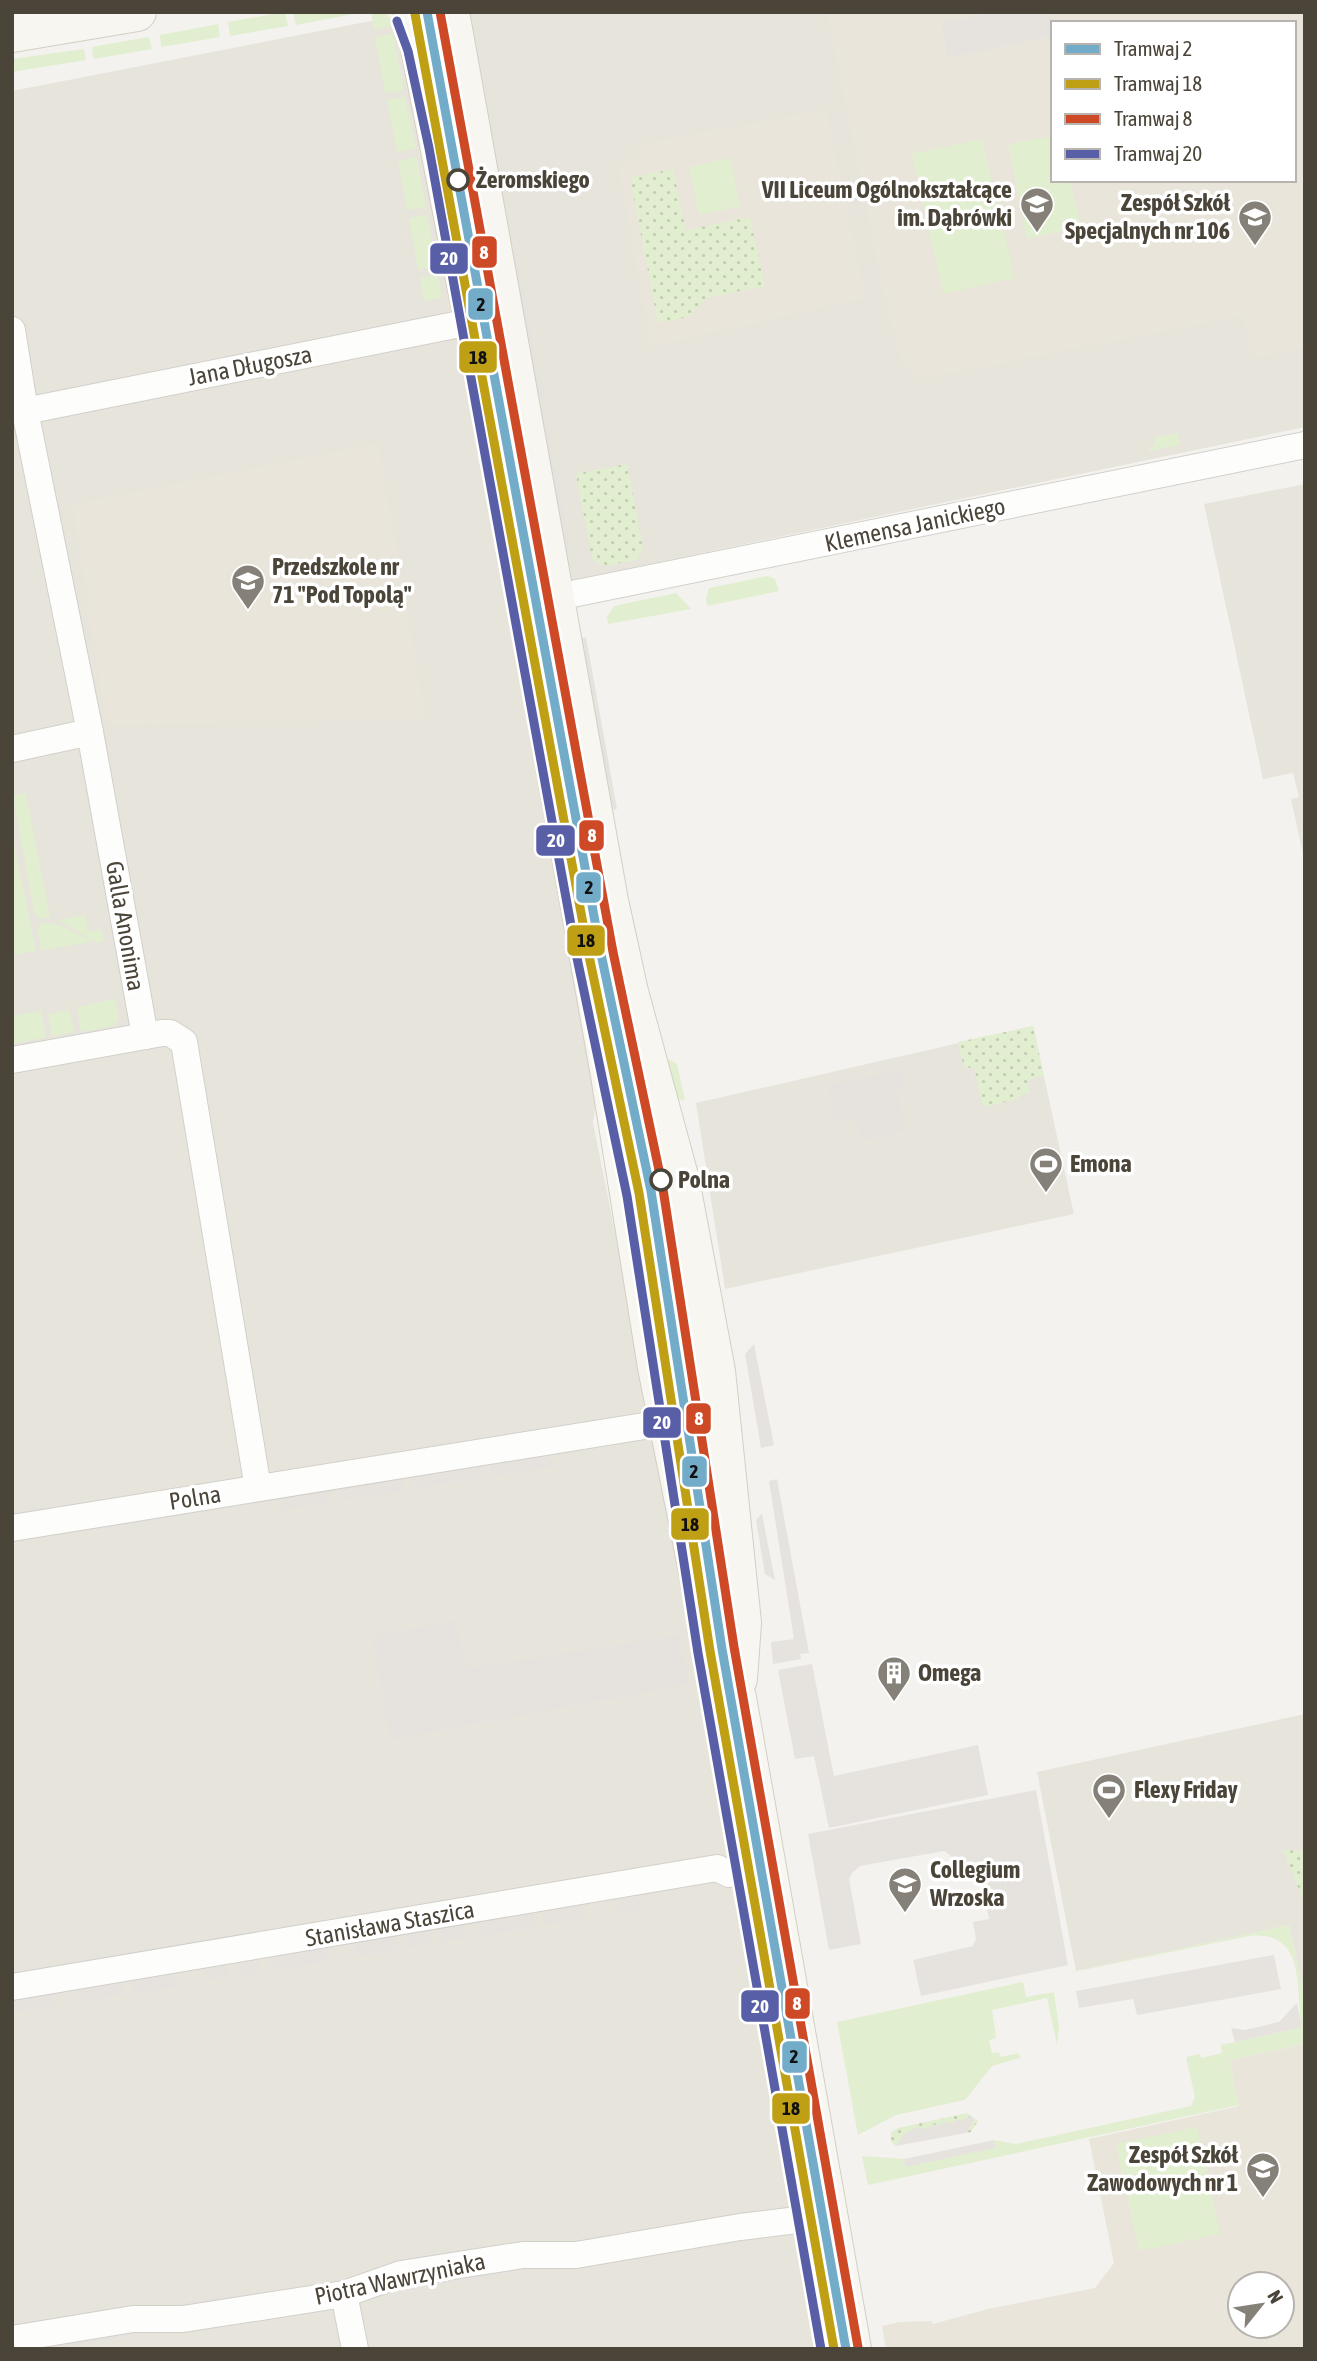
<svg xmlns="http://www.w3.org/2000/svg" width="1317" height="2361" font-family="'Asap Condensed',sans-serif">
	<defs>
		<pattern id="park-dots" width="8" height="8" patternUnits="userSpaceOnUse" patternTransform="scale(1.75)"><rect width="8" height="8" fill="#e1eecf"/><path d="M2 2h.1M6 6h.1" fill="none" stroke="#c3cdb2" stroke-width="1.8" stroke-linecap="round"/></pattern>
	</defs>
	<rect width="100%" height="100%" fill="#f4f2ee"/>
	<g fill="#e7e4dc" fill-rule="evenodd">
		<path d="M417,12H1305V427L511,593L603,1054L593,1123L683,1570L824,2349H12V91ZM1053,23H1294V180H1053Z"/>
		<polygon points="1305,484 1305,863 1291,799 1299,797 1293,773 1263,779 1204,504"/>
		<polygon points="1033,1026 1074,1214 725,1289 696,1103"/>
		<polygon points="1305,1714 1305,1999 1289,1925 1076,1971 1037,1772"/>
	</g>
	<g fill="#eae5da" fill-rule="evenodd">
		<path d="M827,12H1305V347L1253,359L1243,315L916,380L899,354L883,289ZM1053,23H1294V180H1053Z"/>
		<polygon points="826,110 865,298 651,346 618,164 638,159 636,145"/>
		<polygon points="378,444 426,718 106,725 73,504"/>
		<path d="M1305,2044V2349H886L882,2326L899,2322L932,2321L933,2324L988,2309L1095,2288L1114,2263L1089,2139L1239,2106L1229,2060ZM1240,2284H1282V2326H1240Z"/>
	</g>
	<g fill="#e1eecf">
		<polygon points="285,12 288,26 230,36 228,22"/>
		<polygon points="293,12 364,12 296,25"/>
		<polygon points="371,12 387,12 391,27 374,29"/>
		<polygon points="218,24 220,37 161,47 160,35"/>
		<polygon points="393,34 404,90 385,93 375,37"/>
		<polygon points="149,37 152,49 93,59 92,47"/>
		<polygon points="84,49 86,60 12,72 12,59"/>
		<polygon points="405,97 416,148 397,152 387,100"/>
		<polygon points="1053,136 1053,180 1070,180 1081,227 1027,239 1008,144"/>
		<polygon points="982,139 1015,278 943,294 912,154"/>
		<polygon points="417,157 426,207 407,210 398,161"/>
		<polygon points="730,158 740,206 699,215 689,167"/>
		<polygon points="427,215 437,266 418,270 409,218"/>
		<polygon points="438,275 442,298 424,301 420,278"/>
		<polygon points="1177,433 1180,445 1149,451 1149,447 1155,445 1154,438"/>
		<polygon points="768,576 775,579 779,591 707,606 706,598 709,588"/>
		<polygon points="676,593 691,609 608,624 607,617 614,606"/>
		<polygon points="26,793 50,917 40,919 34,912 13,796"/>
		<polygon points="12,833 36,951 12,955"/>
		<polygon points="85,915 88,932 101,929 104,942 97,943 59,920"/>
		<polygon points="44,922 62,926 93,942 41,950 37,927"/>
		<polygon points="115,999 119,1019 113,1026 81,1032 77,1007"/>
		<polygon points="69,1010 74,1032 52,1036 48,1014"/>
		<polygon points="41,1011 46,1037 14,1044 12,1016"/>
		<polygon points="669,1059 677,1064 685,1100 676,1099 667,1061"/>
		<path d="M1289,1925L1305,1999V2044L1229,2060L1239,2105L868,2185L862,2156L904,2159L905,2166L995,2147L994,2140L1016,2144L1191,2106L1195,2097L1186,2057L1200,2054L1201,2058L1222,2053L1221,2045L1302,2027C1295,1991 1308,1930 1249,1936L1044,1978Z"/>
		<polygon points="1023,1982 1026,1997 1054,1992 1059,2028 1057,2045 1047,1998 992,2010 996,2038 989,2040 992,2053 999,2052 1000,2057 1019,2053 1020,2058 992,2066 965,2100 896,2115 858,2135 837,2022"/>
		<polygon points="1197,2127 1220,2234 1139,2251 1116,2144"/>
	</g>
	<g fill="url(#park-dots)">
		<polygon points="673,169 686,230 750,217 765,286 706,298 688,317 658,323 630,178"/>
		<polygon points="627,464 643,549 637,560 603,566 592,559 576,474"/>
		<polygon points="1033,1026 1044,1076 1027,1080 1030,1093 1018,1096 1018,1099 983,1107 974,1067 964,1068 958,1042"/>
		<polygon points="1283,1850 1305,1851 1305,1901 1302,1897"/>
		<polygon points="967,2113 978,2121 971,2132 966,2133 975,2119 904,2134 896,2146 891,2142 891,2132 898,2128"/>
	</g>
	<g fill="#e6e3df">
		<polygon points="992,12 1050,12 1053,36 948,58 941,23"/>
		<polygon points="516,251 543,396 526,399 500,254"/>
		<polygon points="544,406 571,553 554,556 528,409"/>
		<polygon points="586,637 617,809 600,812 570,640"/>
		<polygon points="904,1069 908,1086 896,1089 905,1131 861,1140 856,1118 835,1122 827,1086"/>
		<polygon points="754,1344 774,1445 761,1448 745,1354"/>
		<polygon points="545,1451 555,1466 491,1476 489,1460"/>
		<polygon points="479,1462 482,1478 414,1488 412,1473"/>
		<polygon points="401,1475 404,1491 342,1500 339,1484"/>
		<polygon points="777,1479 809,1653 800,1654 801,1659 773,1664 771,1642 794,1639 769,1481"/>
		<polygon points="330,1486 332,1502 283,1510 277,1494"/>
		<polygon points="202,1506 203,1512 97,1530 96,1524"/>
		<polygon points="762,1513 762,1514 775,1580 765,1574 756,1520"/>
		<polygon points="456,1620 467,1669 679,1635 689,1684 390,1740 372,1636"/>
		<polygon points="812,1664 834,1776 978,1745 988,1795 829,1828 814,1756 795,1759 778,1670"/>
		<polygon points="709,1672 720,1732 713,1733 704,1680"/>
		<polygon points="1036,1790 1068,1965 921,1996 913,1960 973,1946 976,1939 973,1922 989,1919 980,1874 957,1878 951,1856 944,1851 860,1866 852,1873 849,1879 861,1944 829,1950 808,1834"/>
		<polygon points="641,1892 644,1909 617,1913 614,1896"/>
		<polygon points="579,1902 582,1919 545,1925 542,1908"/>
		<polygon points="532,1910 535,1927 481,1936 478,1919"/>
		<polygon points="752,1913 769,2008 761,2002 747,1921"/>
		<polygon points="463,1921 466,1938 442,1942 439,1925"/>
		<polygon points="429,1927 431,1944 408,1948 405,1931"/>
		<polygon points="395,1932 397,1950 356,1957 353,1939"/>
		<polygon points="326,1944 329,1961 271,1971 268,1954"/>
		<polygon points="258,1955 261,1973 239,1976 236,1959"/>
		<polygon points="1274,1955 1281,1989 1137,2015 1133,1999 1079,2008 1076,1991"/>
		<polygon points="227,1961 230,1977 206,1981 203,1964"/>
		<polygon points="172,1969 176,1987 133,1994 131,1976"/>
		<polygon points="121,1978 124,1995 82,2002 79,1985"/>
		<polygon points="51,1989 55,2005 12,2013 12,1996"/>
		<polygon points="1297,2003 1302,2027 1235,2042 1231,2028 1245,2030 1279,2022"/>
		<polygon points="779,2064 779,2065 800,2182 792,2175 774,2072"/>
		<polygon points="970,2116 975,2119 966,2133 896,2146 904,2134 918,2127 927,2129 934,2124 938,2126 946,2121 950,2124 958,2119 962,2121"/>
		<polygon points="994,2140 995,2148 905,2167 904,2159"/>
		<polygon points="814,2257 824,2319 817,2320 807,2258"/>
		<polygon points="524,2261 525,2270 403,2292 401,2280"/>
		<polygon points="259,2291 261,2299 183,2311 182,2303"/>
		<polygon points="138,2326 140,2334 55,2349 12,2349"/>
	</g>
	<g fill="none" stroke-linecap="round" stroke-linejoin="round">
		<g stroke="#d2d0cb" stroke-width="28">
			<g id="street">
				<polyline points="12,330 25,411 90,732 145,1036"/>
				<polyline points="25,411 475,321"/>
				<polyline points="538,601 1305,445"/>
				<polyline points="12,749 90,732"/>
				<polyline points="12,1060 162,1033 170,1033 184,1042 258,1488"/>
				<path d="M12,1528L669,1422C697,1427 709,1451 723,1473"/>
				<polyline points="12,1987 717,1868 729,1874 766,1868"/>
				<polyline points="344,2294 355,2349"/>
				<polyline points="12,2339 133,2319 183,2319 344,2294 401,2274 523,2255 576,2255 740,2227 829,2216"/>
			</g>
		</g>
		<g stroke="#d3cfc5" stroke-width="40">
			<g id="secondary">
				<polyline points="413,12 500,457 610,1075 657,1367 702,1591 737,1698 852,2349"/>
				<polyline points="450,12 609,901 629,992 680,1180 716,1371 742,1623 738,1679"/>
				<polyline points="12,33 137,12"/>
			</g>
		</g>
		<use href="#street" stroke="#fdfdfc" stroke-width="26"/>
		<use href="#secondary" stroke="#f7f6f1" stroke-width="38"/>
		<polyline stroke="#dbdbda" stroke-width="2" points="434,12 448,60"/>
		<g stroke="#fff" stroke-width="14">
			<polyline id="tram-1" points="427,12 601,954 651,1191 722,1649 846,2349"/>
		</g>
		<g stroke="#fff" stroke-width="14">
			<polyline id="tram-2" points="415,14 589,956 639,1193 710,1651 834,2349"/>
		</g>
		<g stroke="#fff" stroke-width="14">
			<polyline id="tram-3" points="440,12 613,952 663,1189 734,1647 858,2347"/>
		</g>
		<g stroke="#fff" stroke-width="14">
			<polyline id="tram-4" points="397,21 408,51 429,148 577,958 627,1196 698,1653 821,2349"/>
		</g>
		<use href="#tram-1" stroke="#72acc9" stroke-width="9"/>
		<use href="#tram-2" stroke="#bfa014" stroke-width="9"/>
		<use href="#tram-3" stroke="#ce4a27" stroke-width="9"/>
		<use href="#tram-4" stroke="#595fa7" stroke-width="9"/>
	</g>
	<defs>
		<g id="school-pin" transform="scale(1.75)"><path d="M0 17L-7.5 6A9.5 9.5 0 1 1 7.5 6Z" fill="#868178" stroke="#fff"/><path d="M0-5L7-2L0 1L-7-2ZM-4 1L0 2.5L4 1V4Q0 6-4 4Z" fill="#fff"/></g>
		<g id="stadium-pin" transform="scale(1.75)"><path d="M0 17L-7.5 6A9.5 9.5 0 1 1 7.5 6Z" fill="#868178" stroke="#fff"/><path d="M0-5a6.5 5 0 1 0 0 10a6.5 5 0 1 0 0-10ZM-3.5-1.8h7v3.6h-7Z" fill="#fff"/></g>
		<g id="building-pin" transform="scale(1.75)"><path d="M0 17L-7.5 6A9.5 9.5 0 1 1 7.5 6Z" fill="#868178" stroke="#fff"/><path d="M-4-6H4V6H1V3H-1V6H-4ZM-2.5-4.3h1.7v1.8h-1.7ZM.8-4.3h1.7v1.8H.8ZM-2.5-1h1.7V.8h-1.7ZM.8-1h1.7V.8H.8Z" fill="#fff"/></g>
		<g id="university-pin" transform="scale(1.75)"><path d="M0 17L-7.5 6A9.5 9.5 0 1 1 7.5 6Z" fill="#868178" stroke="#fff"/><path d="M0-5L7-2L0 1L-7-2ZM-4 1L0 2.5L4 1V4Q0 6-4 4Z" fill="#fff"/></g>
	</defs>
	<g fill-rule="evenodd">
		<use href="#school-pin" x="1037" y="204"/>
		<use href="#school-pin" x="1255" y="217"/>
		<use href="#school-pin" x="248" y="581"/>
		<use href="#stadium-pin" x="1046" y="1164"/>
		<use href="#building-pin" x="894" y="1673"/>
		<use href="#stadium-pin" x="1109" y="1790"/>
		<use href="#university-pin" x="905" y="1884"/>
		<use href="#school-pin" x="1263" y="2169"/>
	</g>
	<g fill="#fff" stroke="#4b4439" stroke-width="3.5">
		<circle cx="458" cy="180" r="10"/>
		<circle cx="661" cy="1180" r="10"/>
	</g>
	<g text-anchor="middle" stroke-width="7" stroke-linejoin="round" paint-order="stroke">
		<g font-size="24" font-weight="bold" fill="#4b4439" stroke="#fff" text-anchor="start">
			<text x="476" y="188">Żeromskiego</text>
			<text x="678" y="1188">Polna</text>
		</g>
		<g font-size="24" font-weight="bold" fill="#4b4439" stroke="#fff" text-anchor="start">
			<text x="1012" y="198" text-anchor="end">VII Liceum Ogólnokształcące<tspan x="1012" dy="28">im. Dąbrówki</tspan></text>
			<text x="1230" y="211" text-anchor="end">Zespół Szkół<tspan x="1230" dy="28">Specjalnych nr 106</tspan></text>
			<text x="272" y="575">Przedszkole nr<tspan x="272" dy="28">71 "Pod Topolą"</tspan></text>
			<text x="1070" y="1172">Emona</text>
			<text x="918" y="1681">Omega</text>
			<text x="1134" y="1798">Flexy Friday</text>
			<text x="930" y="1878">Collegium<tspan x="930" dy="28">Wrzoska</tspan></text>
			<text x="1238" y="2163" text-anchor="end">Zespół Szkół<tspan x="1238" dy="28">Zawodowych nr 1</tspan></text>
		</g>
		<g font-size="24" fill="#4b4439" stroke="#fff">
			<text transform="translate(250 366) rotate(-11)" y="8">Jana Długosza</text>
			<text transform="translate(915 525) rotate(-12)" y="8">Klemensa Janickiego</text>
			<text transform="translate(125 926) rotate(80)" y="8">Galla Anonima</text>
			<text transform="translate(195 1498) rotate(-9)" y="8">Polna</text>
			<text transform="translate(390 1924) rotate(-10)" y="8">Stanisława Staszica</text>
			<text transform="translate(400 2279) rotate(-12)" y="8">Piotra Wawrzyniaka</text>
		</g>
	</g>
	<g stroke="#fff" stroke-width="2.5">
		<rect x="471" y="235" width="27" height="34" rx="7" fill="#ce4a27"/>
		<rect x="429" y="242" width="40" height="33" rx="7" fill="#595fa7"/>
		<rect x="467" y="287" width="27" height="34" rx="7" fill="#72acc9"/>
		<rect x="458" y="340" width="40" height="34" rx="7" fill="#bfa014"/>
		<rect x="578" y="819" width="27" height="33" rx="7" fill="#ce4a27"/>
		<rect x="535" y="824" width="41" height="33" rx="7" fill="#595fa7"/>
		<rect x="575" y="871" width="27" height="33" rx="7" fill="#72acc9"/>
		<rect x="566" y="924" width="40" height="33" rx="7" fill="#bfa014"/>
		<rect x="685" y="1402" width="27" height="33" rx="7" fill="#ce4a27"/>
		<rect x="642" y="1406" width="40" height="33" rx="7" fill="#595fa7"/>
		<rect x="681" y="1455" width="27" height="33" rx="7" fill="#72acc9"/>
		<rect x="670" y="1507" width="40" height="34" rx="7" fill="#bfa014"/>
		<rect x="784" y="1987" width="27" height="33" rx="7" fill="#ce4a27"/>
		<rect x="740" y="1989" width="40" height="34" rx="7" fill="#595fa7"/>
		<rect x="781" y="2040" width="27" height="34" rx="7" fill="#72acc9"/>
		<rect x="771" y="2092" width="40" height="33" rx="7" fill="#bfa014"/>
	</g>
	<g font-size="19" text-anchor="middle" font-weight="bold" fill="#fff">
		<text x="484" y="259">8</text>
		<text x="449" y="265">20</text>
		<text x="592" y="842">8</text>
		<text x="556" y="847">20</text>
		<text x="699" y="1425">8</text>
		<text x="662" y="1429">20</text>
		<text x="797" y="2010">8</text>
		<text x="760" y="2013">20</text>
	</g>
	<g font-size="19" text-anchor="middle" font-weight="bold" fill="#111">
		<text x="481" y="311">2</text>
		<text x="478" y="364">18</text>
		<text x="589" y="894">2</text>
		<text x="586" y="947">18</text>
		<text x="694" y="1478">2</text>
		<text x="690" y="1531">18</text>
		<text x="794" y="2063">2</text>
		<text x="791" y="2115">18</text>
	</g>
	<rect width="1317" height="2361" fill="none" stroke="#4b4439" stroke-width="28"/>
	<rect x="1051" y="21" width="245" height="161" fill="#ffffff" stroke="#b7b4b0" stroke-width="2"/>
	<rect x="1065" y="44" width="35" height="10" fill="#72acc9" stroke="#b7b4b0" stroke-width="2"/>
	<text x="1114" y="56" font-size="21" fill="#4b4439">Tramwaj 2</text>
	<rect x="1065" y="79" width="35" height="10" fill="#bfa014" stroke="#b7b4b0" stroke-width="2"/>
	<text x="1114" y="91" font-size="21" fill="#4b4439">Tramwaj 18</text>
	<rect x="1065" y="114" width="35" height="10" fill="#ce4a27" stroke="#b7b4b0" stroke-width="2"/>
	<text x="1114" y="126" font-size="21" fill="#4b4439">Tramwaj 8</text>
	<rect x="1065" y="149" width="35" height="10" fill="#595fa7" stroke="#b7b4b0" stroke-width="2"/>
	<text x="1114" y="161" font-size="21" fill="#4b4439">Tramwaj 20</text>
	<g transform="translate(1261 2305) rotate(60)"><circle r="33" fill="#ffffff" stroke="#b7b4b0" stroke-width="2"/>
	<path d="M0-5L12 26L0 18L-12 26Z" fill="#868178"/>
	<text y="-10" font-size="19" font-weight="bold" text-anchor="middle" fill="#4b4439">N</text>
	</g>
</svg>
